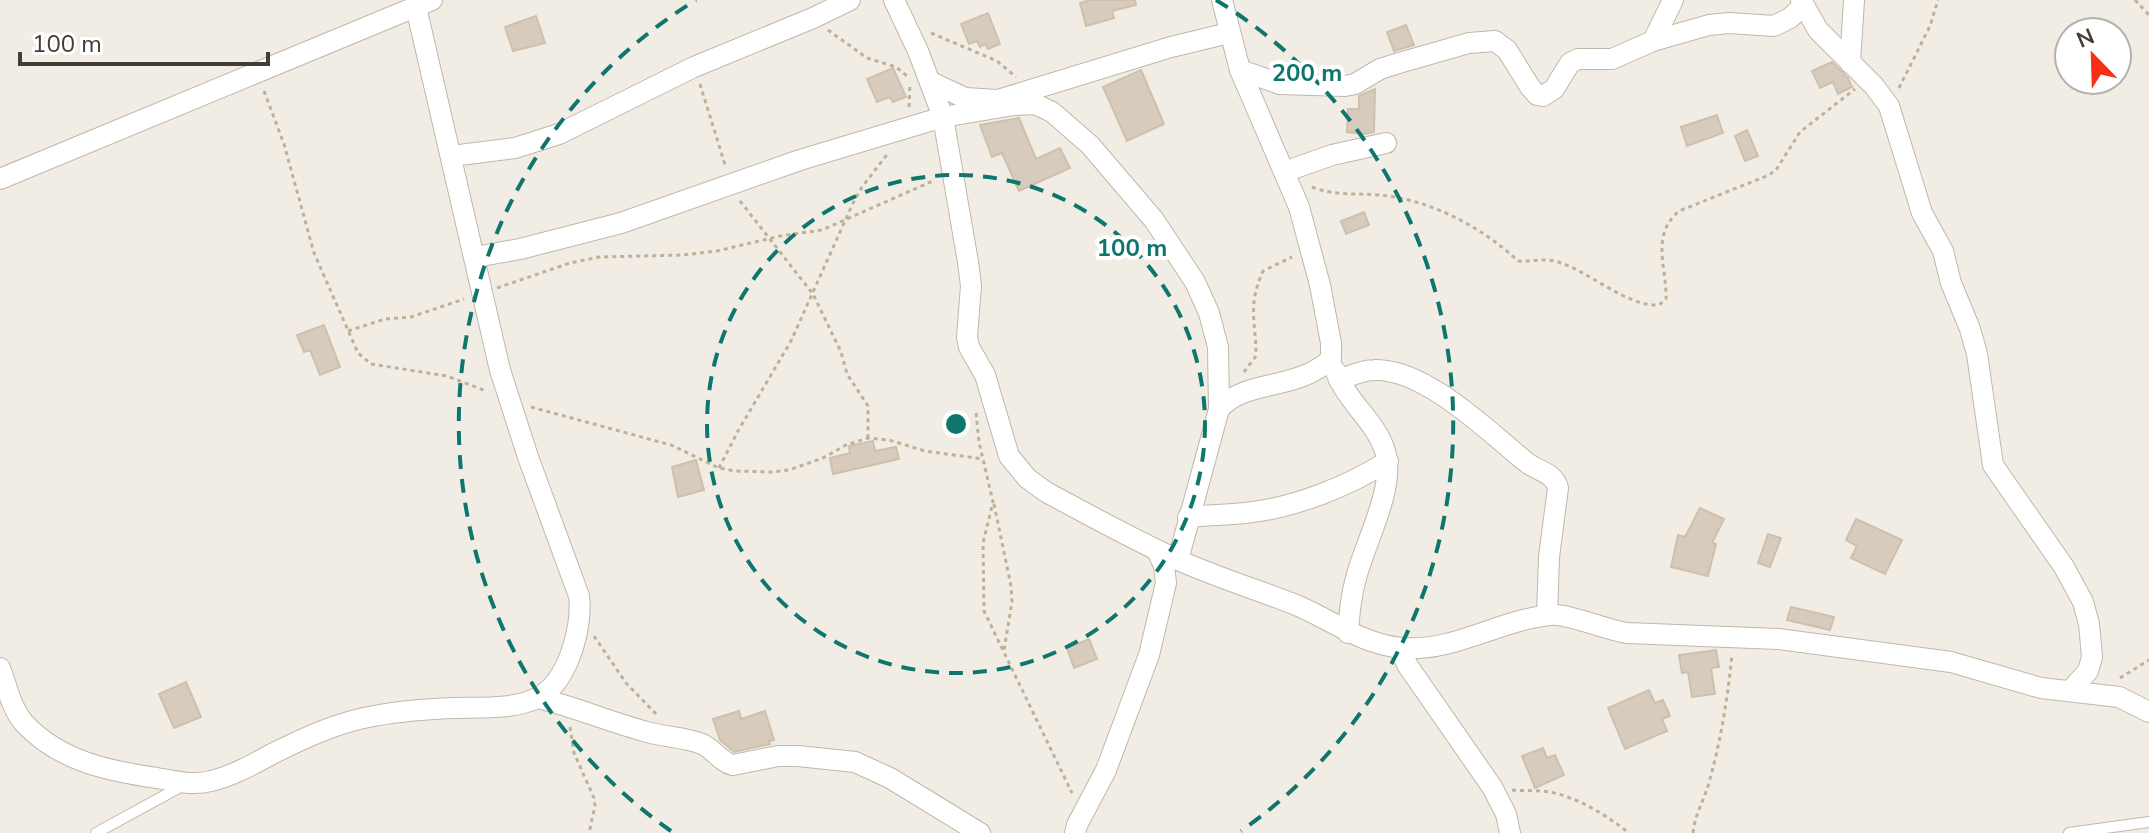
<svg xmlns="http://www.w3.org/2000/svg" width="2149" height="833" font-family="'Nunito Sans',sans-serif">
	<rect width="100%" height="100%" fill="#f2ede4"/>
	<g fill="#d6cbbd" stroke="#cec0ad" stroke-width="2">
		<polygon points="1090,0 1135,0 1136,5 1112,11 1114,18 1086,26 1080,3"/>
		<polygon points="988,13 1000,44 988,49 985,44 980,47 977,41 969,44 961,24"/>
		<polygon points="536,16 545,43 513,51 505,27"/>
		<polygon points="1406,25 1414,45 1394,51 1387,32"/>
		<polygon points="1832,62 1848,78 1852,87 1838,94 1833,82 1820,88 1812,71"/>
		<polygon points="893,68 906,97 893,102 890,97 877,102 867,79"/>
		<polygon points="1141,70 1164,124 1127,141 1103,87"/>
		<polygon points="1375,89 1374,132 1365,134 1347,132 1348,109 1359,109 1359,96"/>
		<polygon points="1717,115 1723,133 1687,146 1681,127"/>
		<polygon points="1019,118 1036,159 1060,148 1070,168 1019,191 1002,153 992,157 980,125"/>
		<polygon points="1747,130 1758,156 1745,161 1735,136"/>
		<polygon points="1364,212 1369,225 1346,234 1341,221"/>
		<polygon points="324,325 340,367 320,375 310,350 304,352 297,335"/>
		<polygon points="873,441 875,451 896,447 899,459 833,474 830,458 850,453 849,446"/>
		<polygon points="696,460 704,490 678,497 672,467"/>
		<polygon points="1700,508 1724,519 1712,543 1716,544 1708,576 1671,567 1678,535 1685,537"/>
		<polygon points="1856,519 1902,540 1885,574 1851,558 1857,546 1846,540"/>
		<polygon points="1768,534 1781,538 1770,567 1758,563"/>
		<polygon points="1791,607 1834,617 1830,630 1787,620"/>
		<polygon points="1089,639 1097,659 1074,668 1067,648"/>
		<polygon points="1716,650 1719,667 1711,668 1715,694 1692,697 1688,672 1682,673 1679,655"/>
		<polygon points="186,682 201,717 174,728 159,694"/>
		<polygon points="1649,690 1655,703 1663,700 1670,716 1662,719 1667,731 1625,749 1608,708"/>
		<polygon points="739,711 741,719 765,711 774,740 769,741 770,744 734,752 720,740 713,719"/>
		<polygon points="1543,748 1547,758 1555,755 1564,775 1535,788 1522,756"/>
	</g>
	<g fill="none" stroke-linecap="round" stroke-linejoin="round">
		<g stroke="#c0b7aa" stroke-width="12">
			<g id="service">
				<polyline points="96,833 182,786"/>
				<polyline points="2069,833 2149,822"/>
			</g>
		</g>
		<g stroke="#c0b7aa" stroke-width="22">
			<g id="minor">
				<path d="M894,0L918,51L943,117L968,262L971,286L967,337L969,347L985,375L1009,456L1027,478L1046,492C1089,515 1132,539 1176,559C1215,577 1256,589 1296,605C1332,620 1361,644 1402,648C1455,652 1499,620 1550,615C1567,613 1606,630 1627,633L1778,639L1951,662L2041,688L2119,697L2149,712"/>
				<polyline points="1801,0 1818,30 1874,86 1889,106 1922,213 1943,251 1951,283 1970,329 1977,354 1993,465 2064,567 2083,602 2089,624 2092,657 2088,671 2070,691"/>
				<polyline points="1653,41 1673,0"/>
				<polyline points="1850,63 1854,0"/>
				<polyline points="1240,70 1280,84 1345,86 1355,84 1380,69 1399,63 1469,43 1495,41 1507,50 1530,87 1537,95 1543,96 1554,89 1570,63 1578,59 1612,59 1653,41 1709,25 1729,23 1774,26 1790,18 1803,6"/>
				<polyline points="931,82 965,98 998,100 1171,47 1229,33"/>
				<polyline points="452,156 515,148 559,134 694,67 813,18 850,0"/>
				<polyline points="1284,172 1332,155 1386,143"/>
				<polyline points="0,179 432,0"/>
				<polyline points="475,257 520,249 621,223 800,160 943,117 1014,105 1035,104 1052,112 1090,145 1154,220 1195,282 1209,313 1218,347 1219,409 1178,560"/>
				<path d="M1335,370C1347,402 1374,420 1384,448C1398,484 1365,542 1356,578C1351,596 1349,615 1348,633"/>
				<path d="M1339,380C1350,376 1362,370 1374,370C1425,368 1489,432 1526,462C1537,471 1554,472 1558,488L1549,557L1547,615"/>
				<path d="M1219,409C1247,378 1295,392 1331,359V343L1320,285L1299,207L1240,70L1222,0"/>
				<path d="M1188,517C1207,515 1226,515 1245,513C1294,508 1347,487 1388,461"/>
				<polyline points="1399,648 1408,666 1492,787 1506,814 1510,833"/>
				<path d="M0,668C7,686 11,708 24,723C59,761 108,771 157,778C175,781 193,786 211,781C232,776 252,765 272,754C304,738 338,722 374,716C400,711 427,709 453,708C479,707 513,710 537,698C568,683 583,627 579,596L528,457L500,370L416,7"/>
				<path d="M538,698C575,707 610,722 647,732C664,737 685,737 702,744C714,749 720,762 733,765L778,756H798L855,762L890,778L980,833"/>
				<polyline points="1075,833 1077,825 1106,770 1149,655 1166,583 1164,566 1157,550"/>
			</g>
		</g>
		<g stroke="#bfb098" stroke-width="3" stroke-dasharray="4 4" stroke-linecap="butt">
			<polyline points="2135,0 2149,15"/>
			<polyline points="828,30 867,58 896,67 907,76"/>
			<polyline points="931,33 997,61 1016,77"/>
			<polyline points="700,84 726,168"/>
			<polyline points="1899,88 1930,26 1938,0"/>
			<polyline points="264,91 284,144 314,253 358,353 371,364 447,376 486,391"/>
			<polyline points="909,107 910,83"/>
			<path d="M1312,187C1334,196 1356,193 1379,195C1429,199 1482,227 1518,261C1533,262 1546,257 1561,263C1591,273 1628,307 1659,305L1666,299C1667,267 1650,236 1679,211L1769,175L1776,170L1800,132L1855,89"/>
			<polyline points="740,201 813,294 841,352 847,374 868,406 868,438"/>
			<polyline points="497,288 570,263 599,257 683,255 717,251 780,236 822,230 935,180"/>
			<polyline points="348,331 385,319 411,317 464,299"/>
			<path d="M1244,372L1256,356C1256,319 1247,308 1263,271L1292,257"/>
			<polyline points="531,407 671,445 719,468 735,471 772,472 789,470 823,458 846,445 868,438 889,440 925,451 983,459"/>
			<polyline points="976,413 979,442 993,502 983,543 984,611 1072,793"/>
			<polyline points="719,468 738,431 791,341 853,203 862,187 889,152"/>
			<polyline points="994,504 1011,586 1012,602 1004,650"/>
			<polyline points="594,636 626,683 656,714"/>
			<polyline points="2120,678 2149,660"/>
			<polyline points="570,727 574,753 594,798 595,806 589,833"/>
			<path d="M1512,790C1525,791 1538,790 1550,792C1579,798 1606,815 1629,833"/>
			<path d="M1693,833C1695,813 1705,799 1710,779C1721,739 1728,696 1732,654"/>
		</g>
		<use href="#service" stroke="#fff" stroke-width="10"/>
		<use href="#minor" stroke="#fff" stroke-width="20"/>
	</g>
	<g fill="none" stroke="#0f766e" stroke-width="4" stroke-dasharray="14 10">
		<circle cx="956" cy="424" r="249"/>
		<path d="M671 831A497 497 0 0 1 696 0M1216 0A497 497 0 0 1 1241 831"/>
	</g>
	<circle cx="956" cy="424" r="12" fill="#0f766e" stroke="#fff" stroke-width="4"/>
	<g font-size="24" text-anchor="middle" font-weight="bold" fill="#0f766e" stroke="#fff" stroke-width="8" stroke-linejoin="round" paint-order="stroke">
		<text x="1307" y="81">200 m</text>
		<text x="1132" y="256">100 m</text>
	</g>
	<g transform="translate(2093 56) rotate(337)"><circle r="38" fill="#ffffff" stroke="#b4b1ae" stroke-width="2"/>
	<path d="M0-6L14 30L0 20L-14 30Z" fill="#f82e15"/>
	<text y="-12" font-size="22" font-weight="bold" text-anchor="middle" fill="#443d34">N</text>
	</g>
	<path d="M20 52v12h248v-12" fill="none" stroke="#443d34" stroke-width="4"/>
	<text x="32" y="52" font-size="24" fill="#443d34" stroke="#ffffff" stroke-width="6" paint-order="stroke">100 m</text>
</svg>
